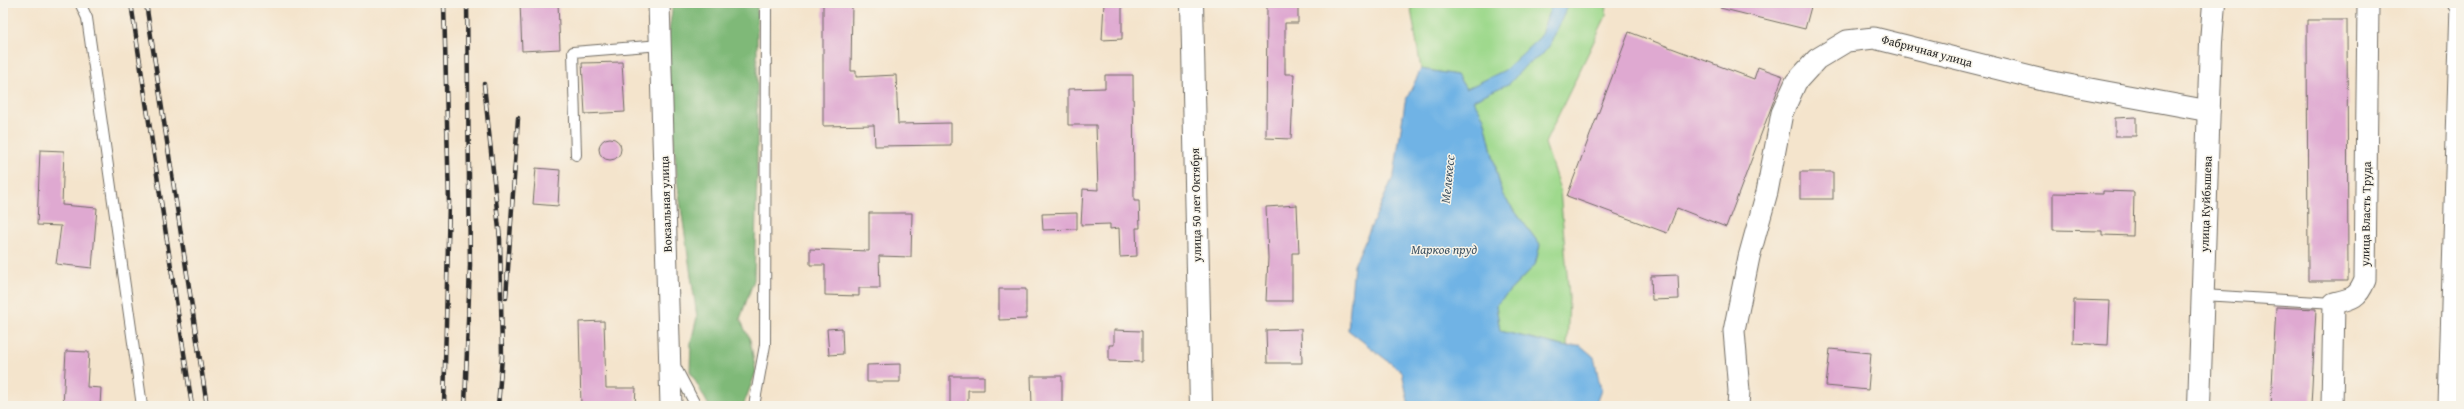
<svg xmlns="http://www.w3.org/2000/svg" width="2464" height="409" font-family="'Gentium Book Plus',serif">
	<rect width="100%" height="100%" fill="#f7f3e8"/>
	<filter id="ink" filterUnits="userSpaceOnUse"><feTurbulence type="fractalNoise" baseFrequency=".025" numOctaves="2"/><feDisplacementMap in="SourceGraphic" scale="8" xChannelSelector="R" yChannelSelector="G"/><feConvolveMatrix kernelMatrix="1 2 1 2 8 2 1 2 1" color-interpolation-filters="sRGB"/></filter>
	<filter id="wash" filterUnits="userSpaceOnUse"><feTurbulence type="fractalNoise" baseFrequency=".012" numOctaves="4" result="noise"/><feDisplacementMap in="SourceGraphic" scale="16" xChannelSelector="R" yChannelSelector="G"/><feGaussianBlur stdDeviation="0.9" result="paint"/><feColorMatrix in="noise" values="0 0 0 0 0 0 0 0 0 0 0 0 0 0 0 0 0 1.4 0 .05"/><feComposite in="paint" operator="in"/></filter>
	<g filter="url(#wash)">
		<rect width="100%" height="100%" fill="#f4e4cc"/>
		<polygon fill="#9fd98d" stroke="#65825c" points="1410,3 1607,3 1606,16 1545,143 1560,190 1569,297 1567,347 1500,331 1496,305 1535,265 1540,245 1502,194 1484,118 1457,75 1421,69"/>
		<polygon fill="#7fb978" stroke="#557252" points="673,3 757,3 757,176 754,280 740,319 750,340 756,372 743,406 709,406 690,371 691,342 697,317 678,187 666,53"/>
		<polygon fill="#70b3e5" stroke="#4e6f88" points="1552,3 1569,3 1550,45 1542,55 1526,65 1510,83 1473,100 1484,118 1502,194 1540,245 1535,265 1496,305 1500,331 1567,347 1580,345 1594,357 1601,390 1595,406 1409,406 1402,372 1348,330 1354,265 1394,175 1405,102 1421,69 1457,75 1466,89 1505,70 1540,37"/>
		<g id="blocks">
			<g fill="#dfa9d1">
				<polygon points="520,3 558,3 560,49 522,51"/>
				<polygon points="823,3 852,3 851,71 856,71 856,77 896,75 898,124 951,123 951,145 875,146 874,125 823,126"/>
				<polygon points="1104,3 1122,3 1122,39 1102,40"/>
				<polygon points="1267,3 1298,3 1298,23 1285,23 1285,74 1294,74 1291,139 1266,138"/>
				<polygon points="1721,3 1812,3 1805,29 1720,8"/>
				<polygon points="2307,20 2347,20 2348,281 2308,281"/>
				<polygon points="1629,32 1754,79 1758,67 1783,76 1726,227 1677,208 1667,233 1567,196"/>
				<polygon points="622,62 625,112 585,114 582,63"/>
				<polygon points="1105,75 1133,75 1134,201 1139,201 1140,228 1136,228 1137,256 1120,257 1119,228 1110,229 1110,224 1081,225 1083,189 1098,190 1096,125 1068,125 1068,89 1105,88"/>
				<polygon points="2136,117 2136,136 2115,136 2115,118"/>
				<circle cx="610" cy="149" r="11"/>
				<polygon points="40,150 64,151 62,205 97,208 92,268 56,264 61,226 37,225"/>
				<polygon points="536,168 560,170 558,206 533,204"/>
				<rect x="1800" y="172" width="33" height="27"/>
				<polygon points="2103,191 2134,192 2133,236 2102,235 2102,231 2053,230 2053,193 2103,194"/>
				<polygon points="1297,205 1299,253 1292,253 1292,301 1266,301 1268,258 1266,207"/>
				<polygon points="869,213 912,213 911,257 879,256 880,288 859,288 859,296 825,295 825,265 810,265 810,249 869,251"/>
				<polygon points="1077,213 1077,229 1043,230 1042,214"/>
				<polygon points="1678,275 1679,299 1652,300 1651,276"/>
				<polygon points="999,289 1026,289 1026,319 999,320"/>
				<polygon points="2074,300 2110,301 2108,345 2073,343"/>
				<polygon points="2276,307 2316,309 2311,406 2271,406"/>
				<polygon points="604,321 606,388 636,388 635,406 581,406 579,322"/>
				<polygon points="842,328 843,354 829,355 827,329"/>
				<polygon points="1301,329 1302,363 1267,363 1266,330"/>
				<polygon points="1114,330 1142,331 1142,362 1109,361 1109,345 1114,345"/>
				<polygon points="1830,349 1871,353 1868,390 1826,386"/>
				<polygon points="66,351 89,352 87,387 101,388 100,406 63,406"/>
				<polygon points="900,364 900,382 867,382 867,365"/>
				<polygon points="950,376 984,376 984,390 968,390 968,406 950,406"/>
				<polygon points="1031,376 1062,376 1062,406 1032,406"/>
			</g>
		</g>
	</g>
	<g filter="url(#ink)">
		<use href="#blocks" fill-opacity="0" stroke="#716c63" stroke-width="1"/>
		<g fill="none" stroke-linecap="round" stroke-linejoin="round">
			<g stroke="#716c63" stroke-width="12">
				<g id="lane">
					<polyline points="80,3 87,18 142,406"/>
					<polyline points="576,155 573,52 661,45"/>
					<polyline points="2203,295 2334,303"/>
					<polyline points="675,366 696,406"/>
					<polyline points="754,406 765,345 766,3"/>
				</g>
			</g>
			<g stroke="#716c63" stroke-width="23">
				<g id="street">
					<polyline points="659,3 671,406"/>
					<polyline points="1738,406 1739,391 1734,331 1749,257 1767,192 1782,113 1796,82 1817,59 1847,41 1874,38 2047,81 2209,111"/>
					<path d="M2332,406L2334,303C2352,299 2358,298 2365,280L2368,4"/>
					<polyline points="2449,406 2461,5 2458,3"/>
				</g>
			</g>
			<g stroke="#716c63" stroke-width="24">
				<g id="secondary">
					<polyline points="1192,3 1201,406"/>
					<polyline points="2199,406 2211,42 2214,3"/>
				</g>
			</g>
			<use href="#lane" stroke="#fff" stroke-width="10"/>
			<use href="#street" stroke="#fff" stroke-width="21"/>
			<use href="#secondary" stroke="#fff" stroke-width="22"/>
			<g stroke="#2b2b2b" stroke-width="4.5">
				<g id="rail">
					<polyline points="131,3 192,406"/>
					<polyline points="146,3 207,406"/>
					<polyline points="444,3 449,202 444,406"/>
					<polyline points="484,84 500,239 502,357 498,406"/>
					<polyline points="506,298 518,118"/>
					<polyline points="465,406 470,265 467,3"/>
				</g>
			</g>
			<use href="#rail" stroke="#f7f3e8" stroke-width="3" stroke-dasharray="9" stroke-linecap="butt"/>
		</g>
	</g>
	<g text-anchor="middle" stroke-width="3" stroke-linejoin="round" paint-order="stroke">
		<g font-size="12" fill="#2b2b2b" stroke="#f7f3e8">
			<text transform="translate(1927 51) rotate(15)" y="4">Фабричная улица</text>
			<text transform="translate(666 204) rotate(-92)" y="4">Вокзальная улица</text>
			<text transform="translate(2206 204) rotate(-88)" y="4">улица Куйбышева</text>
			<text transform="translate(1196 205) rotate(-91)" y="4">улица 50 лет Октября</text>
			<text transform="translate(2366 214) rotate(-89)" y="4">улица Власть Труда</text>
		</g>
		<g font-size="13" font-style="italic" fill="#405463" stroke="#f7f3e8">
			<text transform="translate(1447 179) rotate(-84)" y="5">Мелекесс</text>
			<text x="1444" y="254">Марков пруд</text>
		</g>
	</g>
	<rect width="2464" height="409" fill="none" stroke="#f7f3e8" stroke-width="16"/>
</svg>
